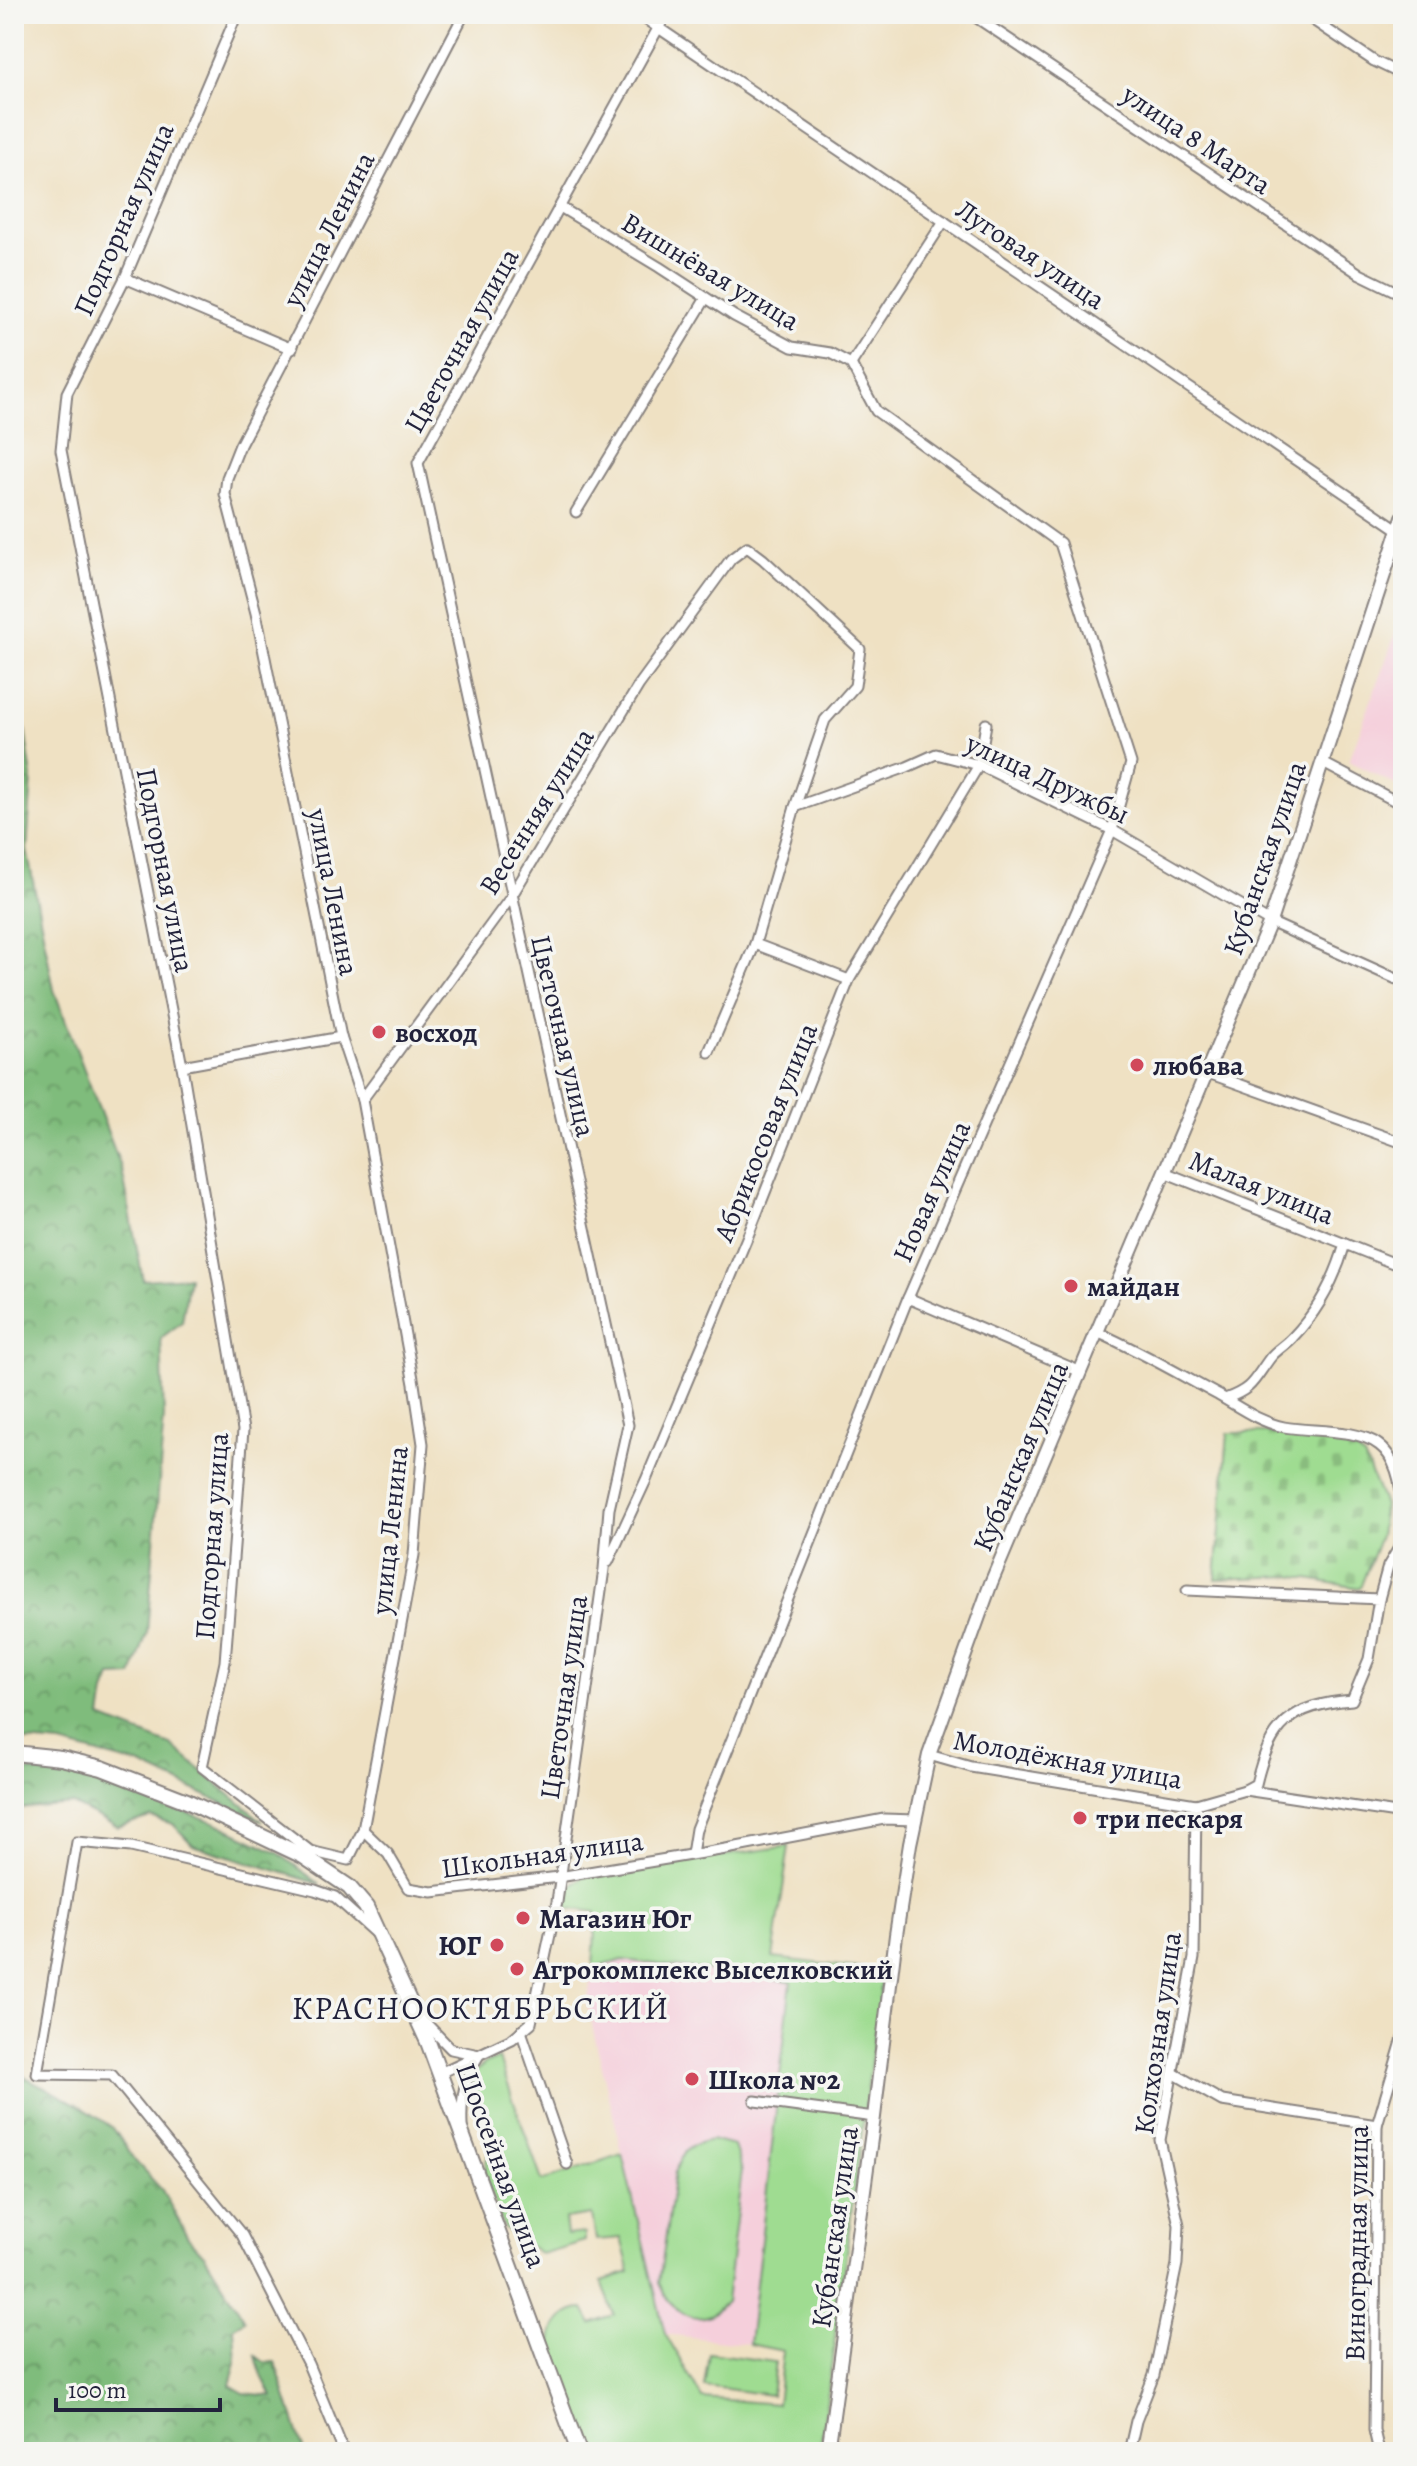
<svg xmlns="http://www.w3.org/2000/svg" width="1417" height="2466" font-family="Alegreya,serif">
	<defs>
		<pattern id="forest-crowns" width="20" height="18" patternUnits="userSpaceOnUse" patternTransform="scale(2)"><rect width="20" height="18" fill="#7fbc7b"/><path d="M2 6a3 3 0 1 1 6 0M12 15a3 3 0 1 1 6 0" fill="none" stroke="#689866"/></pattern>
		<pattern id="cemetery-stones" width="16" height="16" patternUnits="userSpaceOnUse" patternTransform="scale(2)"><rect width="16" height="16" fill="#9fdc91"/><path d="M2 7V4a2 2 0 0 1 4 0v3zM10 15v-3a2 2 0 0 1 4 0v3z" fill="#89bc7e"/></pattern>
	</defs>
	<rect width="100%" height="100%" fill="#f6f6f2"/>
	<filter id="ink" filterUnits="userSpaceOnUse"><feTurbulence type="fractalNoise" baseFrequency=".0125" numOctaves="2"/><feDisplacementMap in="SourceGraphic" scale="16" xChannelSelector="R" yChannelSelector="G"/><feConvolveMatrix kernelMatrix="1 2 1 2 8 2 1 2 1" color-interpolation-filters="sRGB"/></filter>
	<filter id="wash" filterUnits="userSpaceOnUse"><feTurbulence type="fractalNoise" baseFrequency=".006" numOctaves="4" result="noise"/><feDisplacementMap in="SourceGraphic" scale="32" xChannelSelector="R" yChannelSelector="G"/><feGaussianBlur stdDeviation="1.8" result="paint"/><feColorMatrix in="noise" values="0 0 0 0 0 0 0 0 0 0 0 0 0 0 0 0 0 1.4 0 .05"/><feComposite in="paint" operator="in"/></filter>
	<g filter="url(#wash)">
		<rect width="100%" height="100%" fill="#efe1c3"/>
		<g fill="#f5cfdb">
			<polygon points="1403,613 1403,789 1349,761"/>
			<polygon points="623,1960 792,1981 749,2344 665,2334 587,2004 593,1968"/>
		</g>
		<g fill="#9fdc91" stroke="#607f66" stroke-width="2">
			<path d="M789,1846L773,1958L883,1971L820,2452H590C581,2428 548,2362 551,2340C553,2323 567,2309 584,2309L592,2324L614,2315L602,2281L630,2272L621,2238L596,2240L592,2215L565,2219L567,2235L585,2233V2241L541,2254L504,2228L484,2174L490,2142L481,2109L474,2101L470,2090L476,2071L487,2062L499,2059L542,2181L622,2154L665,2334L702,2398L777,2404L783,2351L749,2344L791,1981L623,1960L593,1968L596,1912L565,1908L572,1886L584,1876Z"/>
			<path d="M711,2140L734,2146L742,2170L726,2302C721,2306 716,2312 710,2315C687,2326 667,2302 659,2283L675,2172C682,2151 690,2144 711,2140Z"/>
			<polygon points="709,2353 775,2362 771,2395 704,2386"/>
		</g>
		<g fill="url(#forest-crowns)" stroke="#506f5b" stroke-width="2">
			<polygon points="14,655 32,777 27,850 54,990 122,1170 143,1280 189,1277 182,1322 161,1338 164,1417 147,1633 132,1676 111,1677 105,1692 101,1718 171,1745 263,1822 141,1765 61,1744 14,1740"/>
			<polygon points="14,1770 65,1774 97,1781 214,1822 277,1852 320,1884 193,1845 173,1824 150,1817 118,1827 72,1804 14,1809"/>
			<polygon points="14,2071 82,2107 113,2128 135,2161 162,2190 188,2238 205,2256 245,2320 234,2327 236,2363 230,2385 244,2393 272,2396 261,2374 256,2356 264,2362 275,2362 304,2452 14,2452"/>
		</g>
		<polygon fill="url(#cemetery-stones)" stroke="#607f66" stroke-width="2" points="1228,1433 1293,1433 1348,1443 1364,1457 1384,1505 1380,1536 1360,1588 1291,1576 1216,1579"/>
	</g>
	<g filter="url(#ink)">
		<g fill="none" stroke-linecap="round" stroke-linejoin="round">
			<g stroke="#88827f" stroke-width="13">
				<g id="street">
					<polyline points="237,14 125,278 67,393 61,450 182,1066 243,1430 225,1662 202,1767 310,1851 348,1860 363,1830 388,1854 408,1888 432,1892 559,1877 726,1849 884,1819 915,1820"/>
					<polyline points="638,14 1399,530"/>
					<polyline points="971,14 1360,274 1403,295"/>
					<polyline points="1304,14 1374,61 1403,75"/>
					<polyline points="560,207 659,267 734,316 792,347 830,353 851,364 876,411 1060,543 1131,763 1112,830 908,1298 696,1829 692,1854"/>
					<polyline points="125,278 292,349"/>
					<polyline points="851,364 944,221"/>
					<polyline points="576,512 706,298"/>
					<polyline points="1323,763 1403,805"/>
					<polyline points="795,807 907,767 936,754 979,765 1112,830 1270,922 1403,982"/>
					<polyline points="755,944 849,980"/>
					<polyline points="182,1066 341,1037"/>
					<polyline points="1208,1073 1403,1143"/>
					<polyline points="362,1100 511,897 639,685 731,559 747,547 763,559 860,649 855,686 825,720 795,807 755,944 709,1052"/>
					<polyline points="1164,1172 1403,1267"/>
					<polyline points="908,1298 1081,1372"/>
					<path d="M1099,1333C1140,1351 1179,1374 1218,1395C1239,1407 1259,1422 1284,1427C1311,1432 1357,1428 1379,1445C1398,1459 1402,1491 1403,1512"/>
					<path d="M1225,1399C1253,1389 1253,1381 1270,1358C1276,1350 1286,1345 1293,1337C1319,1310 1335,1279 1345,1244"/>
					<polyline points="608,1562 646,1480 749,1233 849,980 979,765 986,724"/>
					<path d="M1187,1590L1379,1599L1369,1659L1352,1700C1291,1705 1270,1724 1256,1784L1245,1790"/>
					<polyline points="1379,1599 1388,1566 1403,1541"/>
					<polyline points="929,1755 971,1767 1196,1804 1245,1790 1403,1814"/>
					<polyline points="363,1830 414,1555 423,1444 414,1384 362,1100 341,1037 256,613 225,494 227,478 240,445 464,14"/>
					<path d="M424,2021L451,2049L479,2055C464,2078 461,2098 462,2125"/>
					<polyline points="521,2031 567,2164"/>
					<polyline points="440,2073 512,2039 531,2023 557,1902 604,1569 609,1509 628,1425 418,463 666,14"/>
					<polyline points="1173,2073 1222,2101 1377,2125"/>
					<polyline points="755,2101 874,2117"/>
					<polyline points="344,2452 308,2364 242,2235 112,2075 37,2074 77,1842 131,1847 315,1890 335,1897 376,1934"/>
					<polyline points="1129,2452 1136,2421 1154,2375 1177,2264 1179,2225 1160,2140 1194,1958 1196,1804"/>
					<polyline points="1379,2452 1374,2430 1377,2125 1403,2038"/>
				</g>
			</g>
			<g stroke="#88827f" stroke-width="16">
				<polyline id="secondary" points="828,2452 874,2117 896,1935 910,1844 929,1755 991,1583 1270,922 1403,517"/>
			</g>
			<g stroke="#88827f" stroke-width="18">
				<polyline id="primary" points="14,1753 61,1758 102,1768 187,1801 303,1856 349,1887 366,1907 428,2042 579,2452"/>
			</g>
			<use href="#street" stroke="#fff" stroke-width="9"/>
			<use href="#secondary" stroke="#fff" stroke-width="12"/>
			<use href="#primary" stroke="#fff" stroke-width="14"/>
		</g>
	</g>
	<g fill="#d1495b" stroke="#f6f6f2" stroke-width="3">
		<circle cx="379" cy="1032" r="8"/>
		<circle cx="1137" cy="1065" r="8"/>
		<circle cx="1071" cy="1286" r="8"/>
		<circle cx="1080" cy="1818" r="8"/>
		<circle cx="523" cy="1918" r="8"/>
		<circle cx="497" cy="1945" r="8"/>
		<circle cx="517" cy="1969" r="8"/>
		<circle cx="692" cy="2079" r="8"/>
	</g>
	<g text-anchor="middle" stroke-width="7" stroke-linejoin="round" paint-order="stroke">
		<g font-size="28" fill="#22223b" stroke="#f6f6f2">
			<text transform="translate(1197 139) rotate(34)" y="10">улица 8 Марта</text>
			<text transform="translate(123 219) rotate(-66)" y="10">Подгорная улица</text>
			<text transform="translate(328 229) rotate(-63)" y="10">улица Ленина</text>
			<text transform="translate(1031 254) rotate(34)" y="10">Луговая улица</text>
			<text transform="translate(711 271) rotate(31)" y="10">Вишнёвая улица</text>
			<text transform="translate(461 340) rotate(-61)" y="10">Цветочная улица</text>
			<text transform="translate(1048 778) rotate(25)" y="10">улица Дружбы</text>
			<text transform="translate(536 811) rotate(-58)" y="10">Весенняя улица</text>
			<text transform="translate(1264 858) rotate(-71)" y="10">Кубанская улица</text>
			<text transform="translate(166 870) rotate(79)" y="10">Подгорная улица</text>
			<text transform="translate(334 892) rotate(79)" y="10">улица Ленина</text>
			<text transform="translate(564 1036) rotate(77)" y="10">Цветочная улица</text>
			<text transform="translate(765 1132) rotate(-68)" y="10">Абрикосовая улица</text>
			<text transform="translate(1262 1187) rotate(22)" y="10">Малая улица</text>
			<text transform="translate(931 1191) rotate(-66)" y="10">Новая улица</text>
			<text transform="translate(1020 1456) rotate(-67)" y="10">Кубанская улица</text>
			<text transform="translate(389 1530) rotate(-84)" y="10">улица Ленина</text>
			<text transform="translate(211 1536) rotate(-86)" y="10">Подгорная улица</text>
			<text transform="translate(563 1697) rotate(-82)" y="10">Цветочная улица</text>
			<text transform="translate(1068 1759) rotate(10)" y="10">Молодёжная улица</text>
			<text transform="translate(542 1854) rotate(-8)" y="10">Школьная улица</text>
			<text transform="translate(1157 2033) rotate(-82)" y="10">Колхозная улица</text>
			<text transform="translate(502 2165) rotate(70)" y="10">Шоссейная улица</text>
			<text transform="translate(834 2227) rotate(-82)" y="10">Кубанская улица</text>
			<text transform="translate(1356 2243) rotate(-89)" y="10">Виноградная улица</text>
		</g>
		<g font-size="28" font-weight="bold" fill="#22223b" stroke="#f6f6f2" text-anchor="start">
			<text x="395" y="1042">восход</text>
			<text x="1153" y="1075">любава</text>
			<text x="1087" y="1296">майдан</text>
			<text x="1096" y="1828">три пескаря</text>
			<text x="539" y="1928">Магазин Юг</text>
			<text x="481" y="1955" text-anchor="end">ЮГ</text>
			<text x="533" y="1979">Агрокомплекс Выселковский</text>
			<text x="708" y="2089">Школа №2</text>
		</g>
		<g font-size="32" letter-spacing="2" fill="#22223b" stroke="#f6f6f2">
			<text x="481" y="2019">КРАСНООКТЯБРЬСКИЙ</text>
		</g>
	</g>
	<rect width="1417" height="2466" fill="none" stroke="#f6f6f2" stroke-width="48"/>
	<path d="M56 2398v12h164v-12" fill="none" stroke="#22223b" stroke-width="4"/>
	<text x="68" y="2398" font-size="24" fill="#22223b" stroke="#f6f6f2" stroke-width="6" paint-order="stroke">100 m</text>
</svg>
